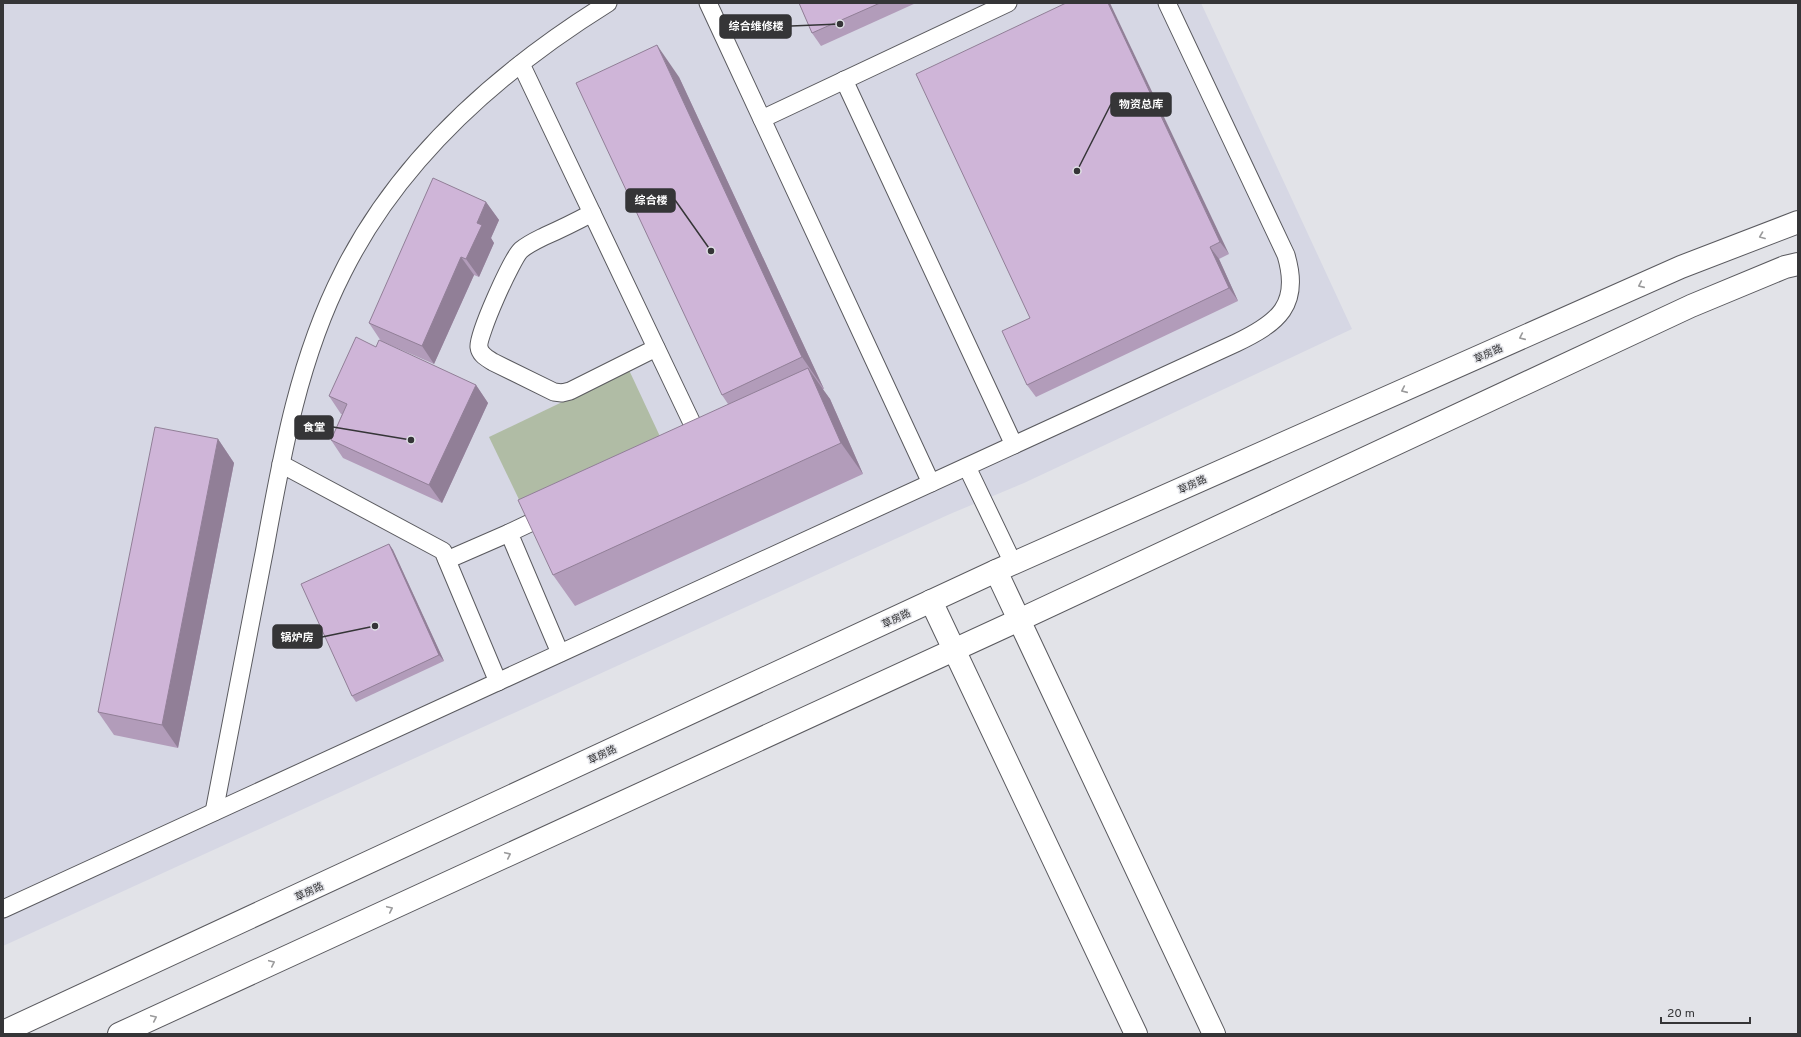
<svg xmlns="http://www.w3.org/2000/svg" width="1801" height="1037" font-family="Overpass,'Noto Sans SC',sans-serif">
	<rect width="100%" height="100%" fill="#e2e3e8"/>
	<polygon fill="#d6d7e4" points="3,3 1201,3 1352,329 1024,483 950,514 3,946"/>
	<polygon fill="#b0bca5" points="629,370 664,445 525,512 489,437"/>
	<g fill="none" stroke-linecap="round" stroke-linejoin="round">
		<g stroke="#5a5a5f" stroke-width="19">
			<g id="lane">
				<polyline points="708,3 931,483"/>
				<polyline points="521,64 701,442"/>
				<polyline points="844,80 1014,445"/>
				<polyline points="762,119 1008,3"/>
				<path d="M592,213C577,221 561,229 545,236C537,240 528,244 521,250C512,258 477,336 479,347C480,355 487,358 493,362L554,392L562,393L570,391L656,348"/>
				<polyline points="281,464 443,551 498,682"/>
				<polyline points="967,467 1013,563"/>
				<polyline points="549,514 509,533 560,653"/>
				<polyline points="447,560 509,533"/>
				<path d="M214,812C231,724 248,636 265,548C282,454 299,358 343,272C400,158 502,69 608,3"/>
				<path d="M3,909L1236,343C1278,323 1301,305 1286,255L1167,3"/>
			</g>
		</g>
		<g stroke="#5a5a5f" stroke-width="24">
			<g id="street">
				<polyline points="996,571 1214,1034"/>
				<polyline points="931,601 1136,1034"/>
			</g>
		</g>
		<g stroke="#5a5a5f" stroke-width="24">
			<g id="secondary">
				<polyline points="3,1032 996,571 1681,267 1798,222"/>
				<polyline points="119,1034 1019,620 1691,306 1785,267 1798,264"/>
			</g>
		</g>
		<use href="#lane" stroke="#fff" stroke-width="17"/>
		<use href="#street" stroke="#fff" stroke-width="22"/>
		<use href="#secondary" stroke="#fff" stroke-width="22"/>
	</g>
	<g fill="#b29cba">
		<polygon points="799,3 916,3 821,46 812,33"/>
		<polygon points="1066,3 1229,254 1219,259 1238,301 1036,397 1027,385"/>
		<polygon points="679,77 824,389 822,389 830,399 863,474 575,606 553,575 728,404 722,395"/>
		<polygon points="486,202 499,220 491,238 494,243 479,277 474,275 434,364 381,341 369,323"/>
		<polygon points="376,347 476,385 488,403 442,503 343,458 331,440 342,414 341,414 329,396"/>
		<polygon points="218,439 234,463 178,748 114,735 98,712"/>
		<polygon points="389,544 393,550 444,661 356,702 352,696"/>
	</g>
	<g fill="#917f97">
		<polygon points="1108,3 1110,3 1229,254 1220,242"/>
		<polygon points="657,45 679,77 824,389 802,357"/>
		<polygon points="486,202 499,220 491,238 494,243 479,277 466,259 477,223"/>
		<polygon points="1210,247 1219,259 1238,301 1229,288"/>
		<polygon points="461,257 474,275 434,364 422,346"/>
		<polygon points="808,368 830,399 863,474 841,443"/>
		<polygon points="476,385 488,403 442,503 429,485"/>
		<polygon points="218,439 234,463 178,748 162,725"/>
		<polygon points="389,544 393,550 444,661 439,655"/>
	</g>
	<g fill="#cfb5d8" stroke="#917f97">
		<polygon points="799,3 880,3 812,33"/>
		<polygon points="1066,3 1108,3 1220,242 1210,247 1229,288 1027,385 1002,331 1030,318 916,74"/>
		<polygon points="657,45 802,357 722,395 576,83"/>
		<polygon points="433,178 486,202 477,223 482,225 466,259 461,257 422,346 369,323"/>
		<polygon points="356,337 376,347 379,340 476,385 429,485 331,440 347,404 329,396"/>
		<polygon points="808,368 841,443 553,575 518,500"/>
		<polygon points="155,427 218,439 162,725 98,712"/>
		<polygon points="389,544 439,655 352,696 301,584"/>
	</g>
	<defs><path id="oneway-chevron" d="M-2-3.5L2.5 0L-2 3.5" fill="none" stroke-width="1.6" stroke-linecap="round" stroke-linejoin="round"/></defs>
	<g stroke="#9a9a9b">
		<use href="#oneway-chevron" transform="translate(1762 236) rotate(159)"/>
		<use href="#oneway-chevron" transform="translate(1641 285) rotate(156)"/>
		<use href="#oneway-chevron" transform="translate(1522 337) rotate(156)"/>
		<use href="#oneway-chevron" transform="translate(1404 390) rotate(156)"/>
		<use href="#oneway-chevron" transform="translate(508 855) rotate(-25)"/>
		<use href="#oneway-chevron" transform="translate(390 909) rotate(-25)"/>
		<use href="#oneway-chevron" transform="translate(272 963) rotate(-25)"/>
		<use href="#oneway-chevron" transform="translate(154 1018) rotate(-25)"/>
	</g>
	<g text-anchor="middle" stroke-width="3" stroke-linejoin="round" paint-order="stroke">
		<g font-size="10" fill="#353537" stroke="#e2e3e8">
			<text transform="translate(1488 353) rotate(-24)" y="4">草房路</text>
			<text transform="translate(1192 484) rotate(-24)" y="4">草房路</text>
			<text transform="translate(896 618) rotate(-25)" y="4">草房路</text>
			<text transform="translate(602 754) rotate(-25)" y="4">草房路</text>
			<text transform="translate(309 891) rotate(-25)" y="4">草房路</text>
		</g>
	</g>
	<path fill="none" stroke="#353537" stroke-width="1.5" d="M840 24L791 26M1077 171L1111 104M711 251L675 200M411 440L333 427M375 626L322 637"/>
	<g fill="#353537" stroke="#e2e3e8" stroke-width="1.5">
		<circle cx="840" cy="24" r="4"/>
		<circle cx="1077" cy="171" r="4"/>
		<circle cx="711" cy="251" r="4"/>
		<circle cx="411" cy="440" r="4"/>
		<circle cx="375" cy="626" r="4"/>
	</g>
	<g fill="#353537" stroke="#353537" stroke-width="1.5">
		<rect x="720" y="15" width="71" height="23" rx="4"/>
		<rect x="1111" y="93" width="60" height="23" rx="4"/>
		<rect x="626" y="189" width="49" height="23" rx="4"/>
		<rect x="295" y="416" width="38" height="23" rx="4"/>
		<rect x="273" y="625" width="49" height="23" rx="4"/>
	</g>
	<g font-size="11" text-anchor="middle" font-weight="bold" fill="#fff">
		<text x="756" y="30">综合维修楼</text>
		<text x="1141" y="108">物资总库</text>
		<text x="651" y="204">综合楼</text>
		<text x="314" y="431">食堂</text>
		<text x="297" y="641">锅炉房</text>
	</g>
	<rect width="1801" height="1037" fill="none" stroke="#353537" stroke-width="8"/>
	<path d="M1661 1017v6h89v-6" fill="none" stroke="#353537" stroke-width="2"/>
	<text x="1667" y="1017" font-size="12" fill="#353537" stroke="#e2e3e8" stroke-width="3" paint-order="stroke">20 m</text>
</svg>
